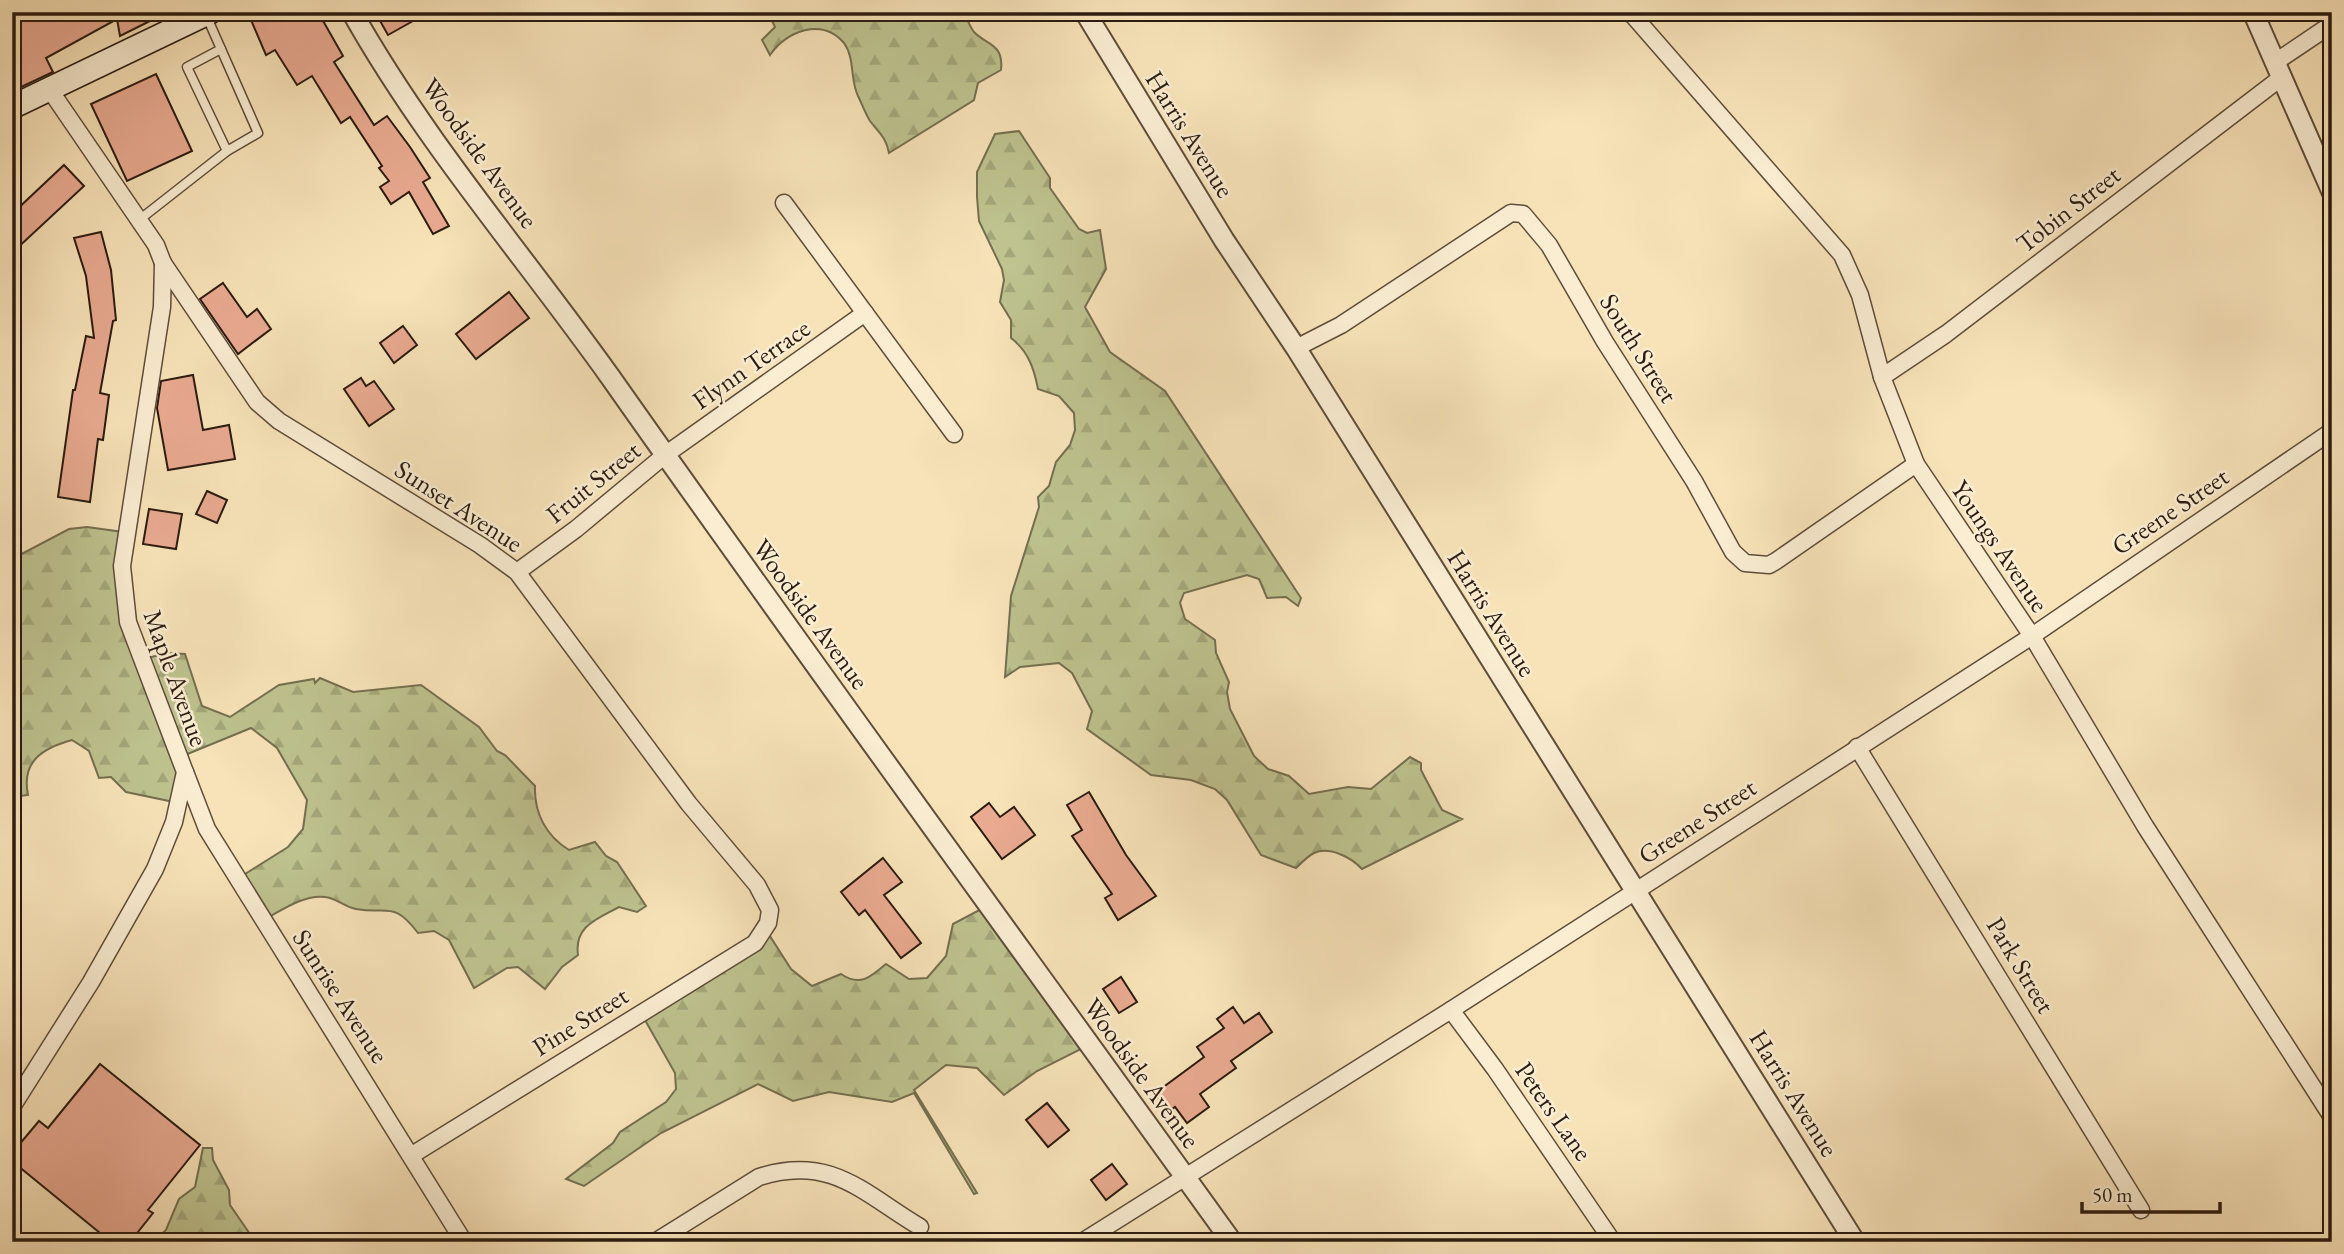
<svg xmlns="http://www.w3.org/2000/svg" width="2344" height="1254" font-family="'EB Garamond',serif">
	<defs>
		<pattern id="forest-firs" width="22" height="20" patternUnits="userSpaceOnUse" patternTransform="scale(1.75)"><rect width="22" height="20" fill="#bec38f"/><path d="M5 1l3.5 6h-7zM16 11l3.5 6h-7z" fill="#a3a77a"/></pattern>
	</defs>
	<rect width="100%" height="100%" fill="#f8e3b9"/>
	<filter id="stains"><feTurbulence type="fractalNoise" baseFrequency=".00286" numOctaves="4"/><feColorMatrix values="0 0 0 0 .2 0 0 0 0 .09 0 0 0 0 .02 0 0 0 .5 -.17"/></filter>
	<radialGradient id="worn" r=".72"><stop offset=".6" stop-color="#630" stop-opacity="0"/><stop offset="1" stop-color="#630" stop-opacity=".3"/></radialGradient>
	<g fill="url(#forest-firs)" stroke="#746f50" stroke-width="2">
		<path d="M768,12H963C967,18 970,27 974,32C986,45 1004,43 1001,70L978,83L974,100L889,153C886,137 879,133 870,121C865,113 862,104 858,96C850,80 855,58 844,43C822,17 786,31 770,55L762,40L775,27Z"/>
		<path d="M1019,131L1050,178V188L1079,229L1087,233L1100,230L1106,269L1085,307L1110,352L1165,391L1301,598L1298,606L1286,597L1267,598L1259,579L1247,575L1184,593L1180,603L1185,619L1215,640L1216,653L1229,682L1227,692L1230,709L1254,756L1268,769L1289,776L1309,794L1348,787L1371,789L1410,757L1421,763V770L1442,810L1462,819L1362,869C1352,858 1330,846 1314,853C1308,856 1301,863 1296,868L1261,855L1227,800L1215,789L1191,780L1151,775L1087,729L1092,711L1072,673L1059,663L1020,667L1005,677L1011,596L1039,507L1038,497L1049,486L1056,462L1070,445L1075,430L1074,413L1059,396L1038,389C1034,368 1028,351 1011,338V320L1000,302L1004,280L1002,269L979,221L977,197V172L995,134Z"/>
		<path d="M87,527L123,532L141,660L166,653L185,654L202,706L230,717L279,685L314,679L315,683L320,678L353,692L421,685L479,727L497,751L505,755L535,786C534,813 546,836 569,850L595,842L606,856L617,862L646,906L637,912L619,907C597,919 574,926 578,955L562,967L545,989L518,967L507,968L474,988L449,940L434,931L418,933C393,900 388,915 356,909C345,907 336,898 325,897C304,894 281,911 263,920L237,879L288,847L303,829L307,800L277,748L251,728L185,755L174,802L126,792L111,777L99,778L89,751L72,740C43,748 21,761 28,795L12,797V556L14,558L69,529Z"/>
		<path d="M985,907L1087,1046L1037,1071L1004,1095L977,1068L946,1065L914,1090L977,1193L974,1194L914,1093L892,1102L829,1092L793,1101L758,1084L661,1133L584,1186L566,1179L613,1143L620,1132L666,1102L676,1089L675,1073L641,1013L766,930L791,969L812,986L841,974C860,987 871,977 886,964L909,979L927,978L946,956L953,924Z"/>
		<polygon points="203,1148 212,1148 213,1160 229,1190 230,1205 252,1237 263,1242 153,1242 166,1230 179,1199 195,1187"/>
	</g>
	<g fill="#e9aa91" stroke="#2b1b10" stroke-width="2">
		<polygon points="19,12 168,12 120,36 117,19 46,58 53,72 17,89"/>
		<polygon points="267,12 318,12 343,56 334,62 374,125 387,116 410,147 430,178 423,182 449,226 433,234 409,192 391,204 380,187 389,181 379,168 382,166 350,117 341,123 312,76 297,85 275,50 266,55 251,20"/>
		<polygon points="375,12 429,12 388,35"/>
		<polygon points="156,74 192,151 127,181 91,104"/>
		<polygon points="64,165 84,186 12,253 12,214"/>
		<polygon points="101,232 111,270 116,320 113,321 100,393 109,395 103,440 98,439 90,502 58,497 73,390 75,390 86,336 94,338 86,276 74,238"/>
		<polygon points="223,283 247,317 257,309 271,329 238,354 200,299"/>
		<polygon points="509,292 529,318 476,359 456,334"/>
		<polygon points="403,326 417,345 394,363 380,343"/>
		<polygon points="193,375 203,430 229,425 235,459 168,470 157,408 161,381"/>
		<polygon points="361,378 366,386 374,381 394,409 369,426 344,389"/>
		<polygon points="207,491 227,500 217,523 196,514"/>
		<polygon points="149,509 182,514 176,549 143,544"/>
		<polygon points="1089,792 1126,855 1156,896 1118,920 1105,898 1112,894 1072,836 1082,830 1067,805"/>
		<polygon points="989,803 1000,817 1014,807 1035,835 1002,859 971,817"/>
		<polygon points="883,858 902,882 884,895 921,943 901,958 865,910 859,915 841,892"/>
		<polygon points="1121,977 1137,1002 1119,1013 1103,989"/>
		<polygon points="1233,1007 1244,1023 1259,1013 1272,1032 1231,1061 1236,1068 1200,1094 1209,1107 1187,1123 1175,1107 1168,1112 1154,1094 1204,1057 1197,1047 1224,1028 1217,1019"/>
		<polygon points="100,1064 200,1145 148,1210 153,1213 130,1242 111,1242 12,1161 12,1153 39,1121 48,1128"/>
		<polygon points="1047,1103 1069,1130 1048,1147 1026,1120"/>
		<polygon points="1112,1164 1127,1184 1106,1200 1091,1180"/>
	</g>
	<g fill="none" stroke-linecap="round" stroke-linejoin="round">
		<g stroke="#5e4d3a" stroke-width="11">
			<g id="service">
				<polyline points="221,49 187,67 227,151"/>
				<polyline points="139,220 227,151 258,133 206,15"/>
			</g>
		</g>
		<g stroke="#5e4d3a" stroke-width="19">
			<g id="minor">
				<polyline points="1630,12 1842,255 1860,295 1882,377 1916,464 2032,636 2145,826 2332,1117"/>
				<polyline points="2277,61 2332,24"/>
				<polyline points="784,203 954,434"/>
				<polyline points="163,263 257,402 279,421 480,545 517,572 689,804 757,885 770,910 768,923 755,943 412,1155"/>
				<polyline points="1296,348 1341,325 1511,213 1523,214 1549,245 1605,342 1694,481 1733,552 1745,563 1769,565 1776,561 1916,464"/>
				<polyline points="1882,377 1946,334 2282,77"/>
				<polyline points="517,572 576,529 665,455 865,313"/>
				<polyline points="1857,747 2141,1210"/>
				<polyline points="185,772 207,829 464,1242"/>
				<polyline points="1451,1010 1495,1069 1613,1242"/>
				<polyline points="12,1107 91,982 155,869 174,822 185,772 128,622 122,566 162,307 163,263 156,245 50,90"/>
				<path d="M655,1242L759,1177C831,1154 863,1193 920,1227"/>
				<polyline points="1082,1242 1451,1010 2032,636 2332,431"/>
			</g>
		</g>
		<g stroke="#5e4d3a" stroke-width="23">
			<g id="tertiary">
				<path d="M352,12C425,142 525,257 611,378C815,668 1025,954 1232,1242"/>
				<polyline points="1085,12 1224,240 1296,348 1855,1242"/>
				<polyline points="2253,12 2332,192"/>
			</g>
		</g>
		<g stroke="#2b1b10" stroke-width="26">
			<polyline id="secondary" points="12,107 210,12"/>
		</g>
		<use href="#service" stroke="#faedd2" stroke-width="8"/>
		<use href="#minor" stroke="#faedd2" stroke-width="16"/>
		<use href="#tertiary" stroke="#faedd2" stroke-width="19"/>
		<use href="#secondary" stroke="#faedd2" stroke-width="23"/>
	</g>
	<g text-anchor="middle" stroke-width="5" stroke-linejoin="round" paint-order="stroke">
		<g font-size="26" fill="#2b1b10" stroke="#faedd2">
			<text transform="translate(1190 134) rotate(58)" y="9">Harris Avenue</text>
			<text transform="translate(480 153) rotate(54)" y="9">Woodside Avenue</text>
			<text transform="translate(2068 209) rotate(-38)" y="9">Tobin Street</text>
			<text transform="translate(1639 348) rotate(58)" y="9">South Street</text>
			<text transform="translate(751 364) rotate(-35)" y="9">Flynn Terrace</text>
			<text transform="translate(593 482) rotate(-39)" y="9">Fruit Street</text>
			<text transform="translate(459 506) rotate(33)" y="9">Sunset Avenue</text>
			<text transform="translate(2170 511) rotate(-34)" y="9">Greene Street</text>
			<text transform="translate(2000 546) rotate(56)" y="9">Youngs Avenue</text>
			<text transform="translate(1492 613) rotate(58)" y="9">Harris Avenue</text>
			<text transform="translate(811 614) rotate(54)" y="9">Woodside Avenue</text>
			<text transform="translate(176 678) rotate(70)" y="9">Maple Avenue</text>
			<text transform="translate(1697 821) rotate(-33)" y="9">Greene Street</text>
			<text transform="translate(2021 965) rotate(59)" y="9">Park Street</text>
			<text transform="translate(341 996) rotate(57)" y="9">Sunrise Avenue</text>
			<text transform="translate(580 1021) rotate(-32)" y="9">Pine Street</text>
			<text transform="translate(1142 1073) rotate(54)" y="9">Woodside Avenue</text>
			<text transform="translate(1794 1093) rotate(58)" y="9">Harris Avenue</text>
			<text transform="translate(1554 1111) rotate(55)" y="9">Peters Lane</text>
		</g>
	</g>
	<rect width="2344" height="1254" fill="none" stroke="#f8e3b9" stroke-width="42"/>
	<rect x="14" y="14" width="2316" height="1226" fill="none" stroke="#2b1b10" stroke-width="3.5"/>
	<rect x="21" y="21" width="2302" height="1212" fill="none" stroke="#2b1b10" stroke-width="2"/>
	<path d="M2082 1202v10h138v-10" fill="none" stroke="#2b1b10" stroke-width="3.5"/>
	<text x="2092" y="1202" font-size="21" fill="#2b1b10" stroke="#faedd2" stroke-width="5" paint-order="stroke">50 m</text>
	<rect width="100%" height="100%" filter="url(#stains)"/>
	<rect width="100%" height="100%" fill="url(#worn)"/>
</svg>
